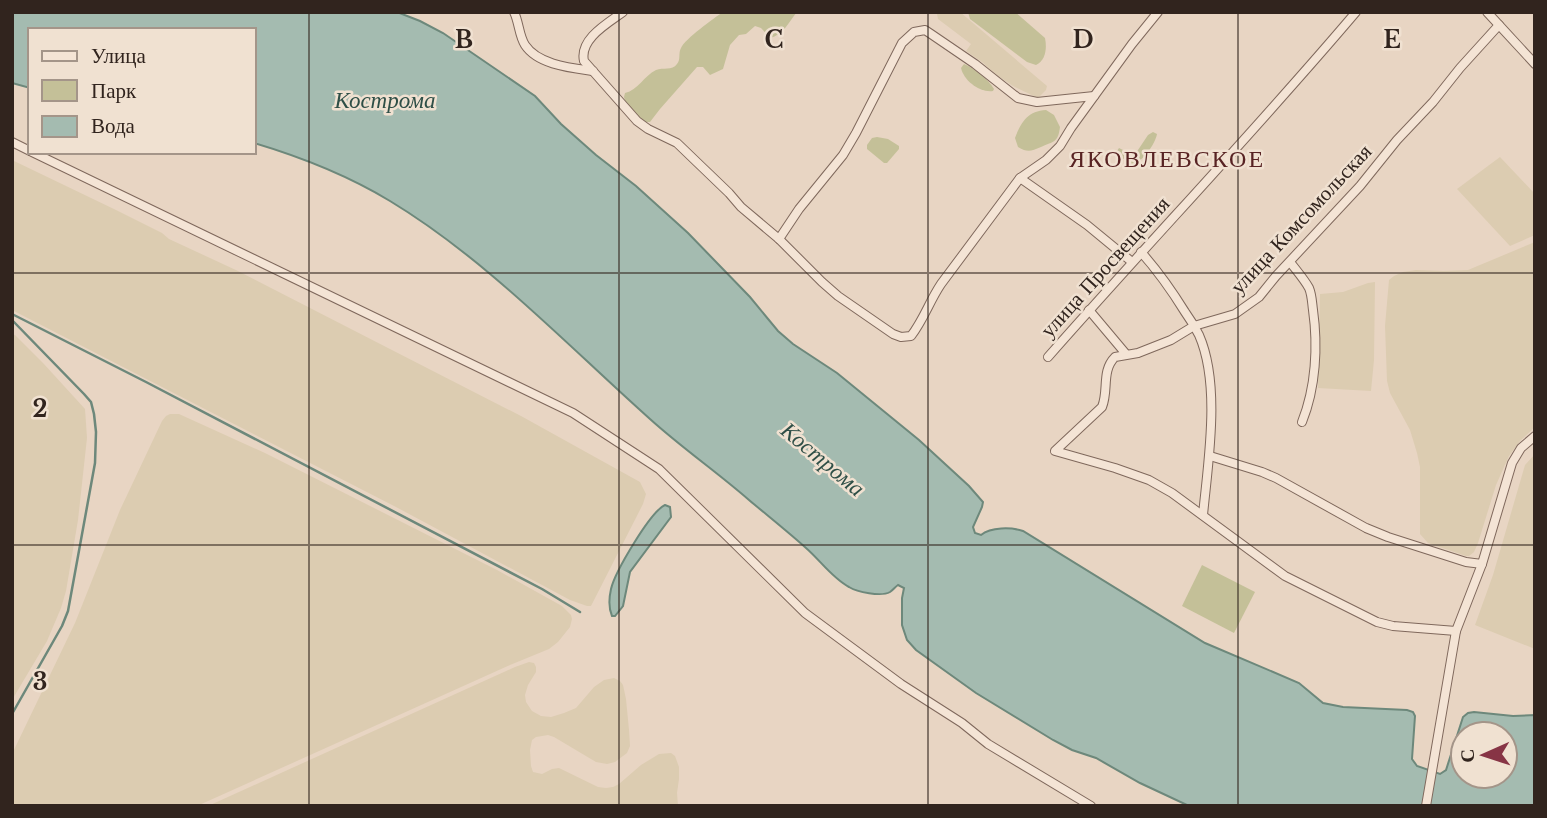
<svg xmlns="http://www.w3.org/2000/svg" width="1547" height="818" font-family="'Libre Baskerville',serif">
	<rect width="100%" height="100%" fill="#e8d5c3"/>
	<g fill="#dcccb1">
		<polygon points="939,12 960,12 1047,86 1046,90 1038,98 1013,86 998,76 982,62 966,51 971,44 938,19 937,14"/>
		<polygon points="1500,157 1535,194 1535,235 1510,246 1457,189"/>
		<polygon points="12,160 116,210 162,233 169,239 238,271 388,348 521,416 640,482 646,494 643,504 591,606 587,606 570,600 396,507 12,310"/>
		<polygon points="1535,242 1535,427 1520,441 1509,456 1496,485 1478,543 1474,552 1469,556 1466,556 1428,543 1420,534 1420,467 1417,453 1410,430 1390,393 1387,381 1385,326 1389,280 1394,276 1403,272 1416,270 1444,271 1468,270"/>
		<polygon points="1375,282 1374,360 1371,391 1318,388 1320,294 1343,292 1368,283"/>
		<polygon points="12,334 15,335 43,363 85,409 87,438 78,520 66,591 61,608 47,641 12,700"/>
		<polygon points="170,414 179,414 265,453 497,570 562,606 571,615 572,619 570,627 558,642 549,649 510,665 197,806 12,806 12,754 75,623 120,510 162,421 166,416"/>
		<polygon points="1535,454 1535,649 1475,625 1493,575 1525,465"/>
		<polygon points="529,662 534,663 536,667 536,672 528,685 525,695 526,702 532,711 541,716 551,717 564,713 576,708 594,687 604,680 614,678 620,681 623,685 626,699 629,730 630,746 627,753 615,762 607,764 596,762 554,737 548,735 536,737 532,740 530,750 531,766 533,772 542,774 552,769 559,768 598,787 606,788 613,787 619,784 641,765 659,754 671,753 675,756 679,767 679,779 677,793 678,806 208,806 515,667"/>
	</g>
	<g fill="#c4c098">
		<path d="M723,12H797C789,22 783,35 770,38L761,28L755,26L746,34L739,35L730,45L723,69L710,75L703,67H697L660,109L650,122H644L625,101L624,97L625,93C638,90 644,76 656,70C663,67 672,71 677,64C681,60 678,53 681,48C685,39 714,18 723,12Z"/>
		<path d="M968,12H1015L1045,38C1047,48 1046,60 1036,65L1027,62L970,19Z"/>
		<path d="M964,64C975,69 988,79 994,89L993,91C980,93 964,81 961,68Z"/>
		<path d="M1046,110L1054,115L1060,127C1058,143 1054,141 1041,147C1031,151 1028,153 1018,147L1015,138C1021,122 1028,111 1046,110Z"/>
		<path d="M1153,132L1157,134C1155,145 1142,162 1132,165L1117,154V151L1119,148L1131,154L1136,153L1148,135Z"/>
		<polygon points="877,137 888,139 899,146 899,149 887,163 884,163 867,149 867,145 872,138"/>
		<polygon points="1202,565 1255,592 1234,633 1182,606"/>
	</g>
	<g fill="#a4bbb0" stroke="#6d887b" stroke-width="2" fill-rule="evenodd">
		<path d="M12,12H397L420,21L443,33L535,96L561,124L596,155L636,186L688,233L750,297L778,331L793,344L837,373L919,440L969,486L983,502L982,507L973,527L975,533L981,535C991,527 1011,527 1023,531L1205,643L1299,683L1323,703L1343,707L1407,710L1413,712L1415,716L1412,759L1417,766L1440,774L1446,770L1463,717L1468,713L1474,712L1513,716L1535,715V806H1189L1140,783L1096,758L1072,750L1053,740L976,693L916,650L907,640L902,625V598L904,588L898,585C895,587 893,590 890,592C881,597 857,592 849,587C832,578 820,560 806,548C787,531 768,516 749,500C717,472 682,448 650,419C567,345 486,259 390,201C347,175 301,157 254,143V30H30V88L12,83ZM1463,734H1505V776H1463Z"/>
		<path d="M665,505L670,507L671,517L630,572L623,606L615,616H612C608,607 609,598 611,589C615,572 650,512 665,505Z"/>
	</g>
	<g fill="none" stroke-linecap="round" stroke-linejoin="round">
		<g stroke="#6d887b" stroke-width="2.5">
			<polyline points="12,314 146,382 542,589 580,612"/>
			<polyline points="12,320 84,394 91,402 94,414 96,432 95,463 68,611 62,626 12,714"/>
		</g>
		<g stroke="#7f685c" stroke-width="10">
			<g id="minor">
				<path d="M514,12C519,22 519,36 525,45C538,65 572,68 593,71"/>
				<path d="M623,12C608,23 579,39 584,61L637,121L648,129L677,143L729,193L741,207L779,239L822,282L838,296L893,334L901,337L911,336C924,319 929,302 941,284L1020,178L1087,225L1132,262"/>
				<polyline points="1487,12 1535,64"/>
				<polyline points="12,142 30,151"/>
				<polyline points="32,152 573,413 659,469 805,613 901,684 962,723 988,744 1091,806"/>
				<polyline points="1020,178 1046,160 1060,146 1071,128 1132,44 1158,12"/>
				<polyline points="779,239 799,209 843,155 856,133 902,43 914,32 925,30 931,34 975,64 1018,98 1037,102 1094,96"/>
				<path d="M1141,252C1157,270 1172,291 1185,312C1190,319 1195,327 1199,335C1221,385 1208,462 1203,515"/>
				<path d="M1290,262C1296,270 1304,279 1309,288C1312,295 1312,303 1313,310C1318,346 1316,387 1302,422"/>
				<polyline points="1089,310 1126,354"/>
				<path d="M1048,357C1150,241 1256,130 1356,12"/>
				<polyline points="1210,456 1262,472 1276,478 1366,528 1388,537 1466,562 1482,564"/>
				<path d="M1456,631L1393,626L1377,622L1285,576L1172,493L1149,480L1115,468L1055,451L1102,407C1109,390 1101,371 1115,357L1138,353L1171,340L1194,326L1235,314L1259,297L1276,276L1360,186L1397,140L1433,102L1460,68L1499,25"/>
				<polyline points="1426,806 1456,631 1482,564 1512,463 1521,448 1535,436"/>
			</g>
		</g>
		<use href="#minor" stroke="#f4e4d5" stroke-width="8"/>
	</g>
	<path fill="none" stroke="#31241e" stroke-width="2" stroke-opacity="0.55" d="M309,12V806M619,12V806M928,12V806M1238,12V806M12,273H1535M12,545H1535"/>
	<g text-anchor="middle" stroke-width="5" stroke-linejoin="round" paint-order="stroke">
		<g font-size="21" fill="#31241e" stroke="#f0e1d1">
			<text transform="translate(1301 219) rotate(-47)" y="7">улица Комсомольская</text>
			<text transform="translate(1105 267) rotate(-48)" y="7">улица Просвещения</text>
		</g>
		<g font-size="23" font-style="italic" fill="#2f4f47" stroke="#f0e1d1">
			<text x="385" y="108">Кострома</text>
			<text transform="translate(823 459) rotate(40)" y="8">Кострома</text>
		</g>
		<g font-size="24" letter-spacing="2" fill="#582323" stroke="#f0e1d1">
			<text x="1167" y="167">ЯКОВЛЕВСКОЕ</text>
		</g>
	</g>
	<g font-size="23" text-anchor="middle" font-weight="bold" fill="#31241e" stroke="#f0e1d1" stroke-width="5" stroke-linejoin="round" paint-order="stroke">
		<text x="464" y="48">B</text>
		<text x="774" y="48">C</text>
		<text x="1083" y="48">D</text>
		<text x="1392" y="48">E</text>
		<text x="40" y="417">2</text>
		<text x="40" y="690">3</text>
	</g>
	<rect width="1547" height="818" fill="none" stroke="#31241e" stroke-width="28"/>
	<rect x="28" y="28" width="228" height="126" fill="#f0e1d1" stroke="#a49589" stroke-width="2"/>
	<rect x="42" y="51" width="35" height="10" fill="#f4e4d5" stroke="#a49589" stroke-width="2"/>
	<text x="91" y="63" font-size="21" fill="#31241e">Улица</text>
	<rect x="42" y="80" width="35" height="21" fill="#c4c098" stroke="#a49589" stroke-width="2"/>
	<text x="91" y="98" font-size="21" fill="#31241e">Парк</text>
	<rect x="42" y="116" width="35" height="21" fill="#a4bbb0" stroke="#a49589" stroke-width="2"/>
	<text x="91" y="133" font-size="21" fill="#31241e">Вода</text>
	<g transform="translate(1484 755) rotate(267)"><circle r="33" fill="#f0e1d1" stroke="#a49589" stroke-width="2"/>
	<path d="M0-5L12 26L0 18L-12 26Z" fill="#873445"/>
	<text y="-10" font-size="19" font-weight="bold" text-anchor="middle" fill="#31241e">С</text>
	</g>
</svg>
